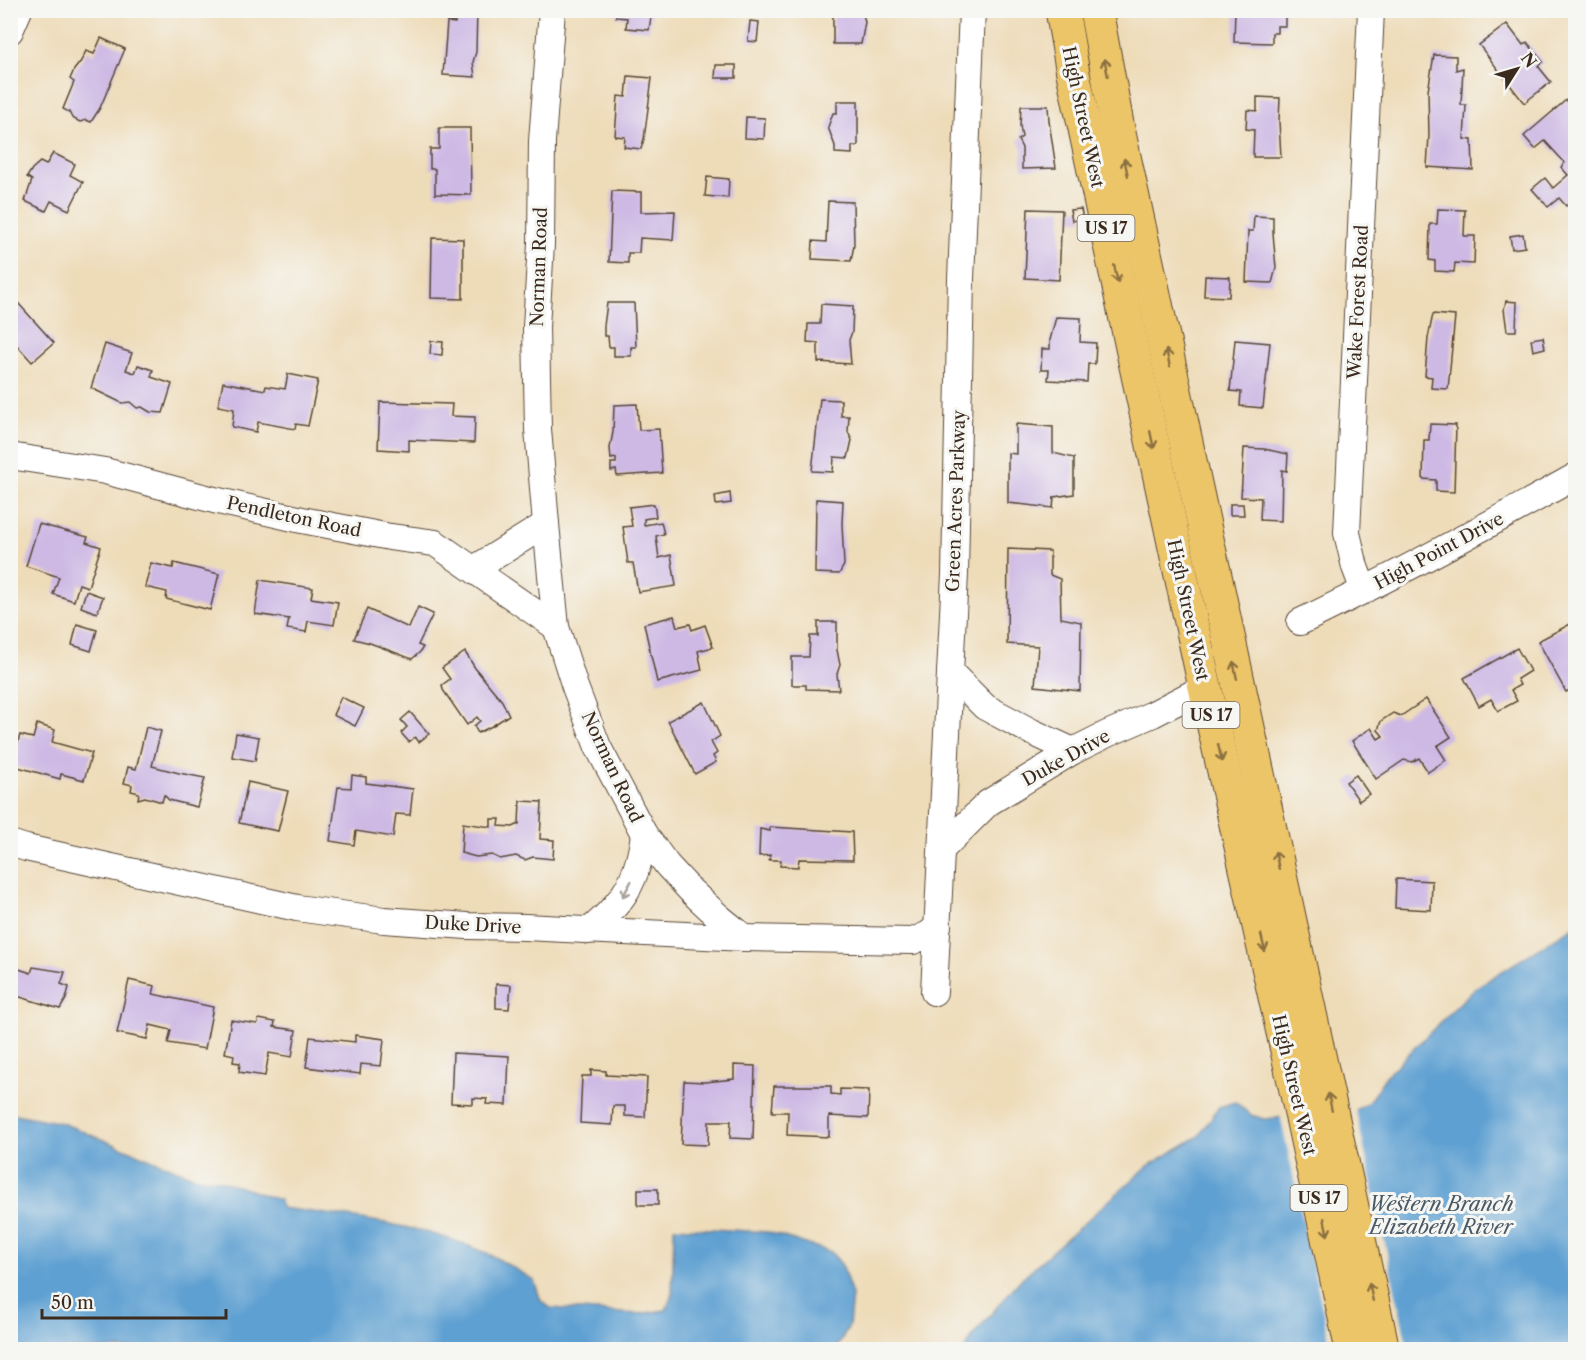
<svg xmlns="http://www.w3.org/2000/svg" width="1586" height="1360" font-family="'Libre Caslon Text',serif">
	<rect width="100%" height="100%" fill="#f6f6f2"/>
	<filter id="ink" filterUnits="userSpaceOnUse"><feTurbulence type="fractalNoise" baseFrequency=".0167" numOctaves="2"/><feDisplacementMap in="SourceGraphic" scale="12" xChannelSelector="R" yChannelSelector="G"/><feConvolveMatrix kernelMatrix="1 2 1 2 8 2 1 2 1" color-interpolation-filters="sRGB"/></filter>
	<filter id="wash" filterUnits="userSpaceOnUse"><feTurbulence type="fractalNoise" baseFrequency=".008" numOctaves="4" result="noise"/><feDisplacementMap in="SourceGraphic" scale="24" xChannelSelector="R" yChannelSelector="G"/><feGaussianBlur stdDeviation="1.35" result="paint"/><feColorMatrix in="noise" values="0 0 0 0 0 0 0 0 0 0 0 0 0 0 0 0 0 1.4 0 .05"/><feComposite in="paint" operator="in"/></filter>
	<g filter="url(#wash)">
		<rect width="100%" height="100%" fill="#eedcb9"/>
		<g fill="#5fa0d2" stroke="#4d6578" stroke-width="1.5">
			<polygon points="1575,926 1575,1349 965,1350 974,1334 1022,1278 1148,1166 1199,1136 1219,1107 1235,1102 1251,1115 1264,1119 1354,1111 1368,1103 1386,1076 1475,988"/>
			<path d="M10,1113L62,1123L195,1177L219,1180L280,1200L281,1208C350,1217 422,1224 486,1253C502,1260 518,1271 534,1280L541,1301L551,1308L638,1314L666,1310L672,1297L674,1227L768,1232L831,1252L842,1265L852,1295L849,1326L835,1350L11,1349Z"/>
		</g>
		<polygon fill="#eedcb9" points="1355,1107 1408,1349 1331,1349 1280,1115 1353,1108"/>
		<g id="blocks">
			<g fill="#ceb9e4">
				<polygon points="456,10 477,10 476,52 473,62 475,77 443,75 447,22 455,23"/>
				<polygon points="617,10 652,10 649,30 626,28 627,18 616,17"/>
				<polygon points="833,10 862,10 865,22 861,44 833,44"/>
				<polygon points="1235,10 1285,10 1285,26 1277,26 1277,33 1272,33 1272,43 1234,42"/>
				<polygon points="750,21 759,22 757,42 748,41"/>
				<polygon points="1507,24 1523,45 1527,42 1543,62 1538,66 1551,82 1524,103 1479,45"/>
				<polygon points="101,38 125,49 100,108 91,122 86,120 80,122 72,118 69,112 63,109 74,82 70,79 74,70 81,61 86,51 94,54"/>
				<polygon points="1434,55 1456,56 1456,70 1463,68 1461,105 1466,105 1464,139 1472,140 1473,170 1427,167 1429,136 1428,91"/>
				<polygon points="716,65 736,65 736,78 715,78"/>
				<polygon points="628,76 652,78 644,139 641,149 624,147 625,137 615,136 618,96 626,97"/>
				<polygon points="1257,97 1280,98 1279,121 1281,157 1253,157 1254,130 1246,129 1247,110 1257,111"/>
				<polygon points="1566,100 1576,110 1576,198 1566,206 1559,198 1548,207 1532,189 1545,178 1553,188 1568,175 1561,167 1565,163 1545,141 1535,149 1524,136"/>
				<polygon points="837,101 858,101 858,146 852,146 852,154 835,153 835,146 828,127 833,113 837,113"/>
				<polygon points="1021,106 1048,106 1049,121 1056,168 1022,169 1022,148 1018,140 1022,137 1020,126"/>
				<polygon points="746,117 765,118 764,139 745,138"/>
				<polygon points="439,128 470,128 471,195 435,194 435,169 430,169 430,149 439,149"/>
				<polygon points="53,153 75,164 70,175 83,182 69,210 51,201 46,211 25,201 32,180 27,177 32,169 40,162 46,165"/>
				<polygon points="707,177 729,179 728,198 705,196"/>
				<polygon points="612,191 641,192 641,212 675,211 673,240 640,238 639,253 628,253 628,263 609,262"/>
				<polygon points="828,201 853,202 854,245 851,261 812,259 813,241 826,242"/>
				<polygon points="1028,209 1062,210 1059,280 1025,278"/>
				<polygon points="1081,209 1083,219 1072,221 1070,210"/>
				<polygon points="1438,209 1465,210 1464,236 1475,236 1474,264 1455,263 1454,272 1435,271 1435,261 1429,260 1430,224 1437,224"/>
				<polygon points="1254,216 1273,217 1273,233 1276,268 1272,283 1246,282 1248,231 1253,231"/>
				<polygon points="1523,234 1525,247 1512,249 1510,236"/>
				<polygon points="432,238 463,239 463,299 431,298"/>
				<polygon points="1205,276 1230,277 1229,297 1204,296"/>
				<polygon points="10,294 54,343 32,362 14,342 10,345"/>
				<polygon points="1506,301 1517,302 1516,331 1507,331 1504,309"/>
				<polygon points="607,303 634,303 636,347 631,347 631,356 614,356 614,347 609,347 608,336 604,336 604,326"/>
				<polygon points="821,304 853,306 852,332 849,340 851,364 818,362 818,343 807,342 808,324 820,324"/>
				<polygon points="1433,314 1455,316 1448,389 1431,388 1432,377 1425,376 1428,338"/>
				<polygon points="1056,317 1081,318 1080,342 1096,343 1095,364 1088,364 1087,382 1048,380 1049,370 1041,370 1042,349 1050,349 1050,340"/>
				<polygon points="1543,337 1545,348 1533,351 1531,339"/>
				<polygon points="1235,340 1270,343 1263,408 1240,406 1241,392 1230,391"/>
				<polygon points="431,341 443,342 442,355 430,354"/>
				<polygon points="105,344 132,353 126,370 135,373 138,365 153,370 151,377 172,384 163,413 150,412 142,407 137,408 130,402 122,403 91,388"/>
				<polygon points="288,374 318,380 308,426 296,424 295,429 258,422 256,432 232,427 234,409 218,406 223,382 265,390 266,386 285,389"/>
				<polygon points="820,399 841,400 841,416 849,416 848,432 852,440 848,458 834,457 833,472 812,471"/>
				<polygon points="380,402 452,404 451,416 475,417 474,443 409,440 409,451 378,449"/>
				<polygon points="637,404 639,430 659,429 662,473 617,476 616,470 611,471 611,463 616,463 616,458 611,459 610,448 613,432 614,405"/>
				<polygon points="1016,424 1053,427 1053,453 1074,458 1074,494 1054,497 1053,508 1008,503 1008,453 1016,454"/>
				<polygon points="1430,424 1456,425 1454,492 1436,491 1436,480 1423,479 1424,440 1429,440"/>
				<polygon points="1244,448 1264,449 1288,454 1287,471 1282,470 1281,521 1260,520 1261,498 1241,497"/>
				<polygon points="730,493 731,503 716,505 715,496"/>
				<polygon points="816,499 843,501 842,524 844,565 839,574 815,573"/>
				<polygon points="654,504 656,517 644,519 644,525 661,522 664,534 656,536 659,558 671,555 676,586 638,592 633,563 628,563 623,527 632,526 629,507"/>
				<polygon points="1230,504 1243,504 1244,515 1230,515"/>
				<polygon points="39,524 88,537 86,542 101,547 88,587 79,584 74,601 53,594 59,577 26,566"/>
				<polygon points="1008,549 1050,551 1050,575 1060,579 1061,618 1081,622 1080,691 1035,686 1038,646 1007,644"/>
				<polygon points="151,563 173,568 174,563 219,574 210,610 166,599 167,592 145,587"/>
				<polygon points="260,580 313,588 311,598 338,602 334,625 308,621 306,632 287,629 289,619 255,614"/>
				<polygon points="86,591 103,597 97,613 81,607"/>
				<polygon points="418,607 433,614 418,645 423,647 420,652 412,659 370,643 354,639 367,609 409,628"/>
				<polygon points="674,616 677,627 690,624 692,630 705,625 713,647 698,651 702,670 657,682 644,624"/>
				<polygon points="1576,621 1576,687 1566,692 1538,641"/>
				<polygon points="818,622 837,622 837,650 840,665 837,674 839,690 806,689 806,685 792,685 792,657 809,657 810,636 818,636"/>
				<polygon points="77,624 97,630 91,651 72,645"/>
				<polygon points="1517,648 1530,671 1517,679 1520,685 1511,690 1517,701 1498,711 1491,699 1479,706 1464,678"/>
				<polygon points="465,652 475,668 502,701 509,715 492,726 478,733 474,726 480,721 477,717 467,725 443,690 442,685 450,679 442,668"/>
				<polygon points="341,697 364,708 355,726 333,715"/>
				<polygon points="1426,699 1451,737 1437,746 1446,760 1428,772 1419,758 1412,762 1404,760 1376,779 1352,741 1371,728 1378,739 1383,736 1378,730 1381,721 1393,713 1401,716"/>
				<polygon points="704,702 720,736 711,742 717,753 713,756 716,762 695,774 668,721"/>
				<polygon points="410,712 429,734 419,742 415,737 409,742 401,733 407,727 401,720"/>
				<polygon points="37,724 55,730 52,742 92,753 84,780 61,774 60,779 11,765 20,735 33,738"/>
				<polygon points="146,727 161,731 152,766 179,773 205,778 197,807 169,800 164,795 162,802 145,797 138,799 139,793 131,791 132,785 124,783 128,767 136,769"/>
				<polygon points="236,733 259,737 255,761 232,757"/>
				<polygon points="352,775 366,777 366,783 413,789 410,815 396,814 393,837 356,831 354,845 330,841 338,787 351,788"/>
				<polygon points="1356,775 1369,794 1359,801 1346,782"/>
				<polygon points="248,782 288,791 278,831 239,823"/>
				<polygon points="520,801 542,802 540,839 554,840 553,859 533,857 525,860 516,856 500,859 492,855 476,857 461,853 463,823 491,827 491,819 500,819 499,826 513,827 519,824"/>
				<polygon points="770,827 852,832 853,860 799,859 798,867 780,866 781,860 769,860 770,855 759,856 760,829 770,831"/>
				<polygon points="1396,879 1432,881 1431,910 1395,908"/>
				<polygon points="10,966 31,973 33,967 65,972 61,984 69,987 66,999 60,1009 10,994"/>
				<polygon points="129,980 155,986 153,994 213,1007 205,1049 168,1043 171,1030 150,1025 147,1039 117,1033"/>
				<polygon points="496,984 511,985 509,1009 496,1008"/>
				<polygon points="259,1019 275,1022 274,1027 296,1030 292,1057 269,1053 265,1076 239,1072 240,1063 233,1062 234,1055 225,1053 231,1020 257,1024"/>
				<polygon points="355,1035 384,1039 381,1066 361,1064 360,1074 306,1067 310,1037 355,1042"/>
				<polygon points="453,1053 509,1056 507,1105 486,1104 487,1099 473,1098 473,1104 451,1103"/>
				<polygon points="734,1065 755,1066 753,1139 730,1138 731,1121 709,1121 708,1145 681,1144 684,1081 705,1082 734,1079"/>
				<polygon points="591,1070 606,1071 606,1075 647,1077 645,1117 625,1116 625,1106 613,1106 612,1125 580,1123 582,1076 591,1076"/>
				<polygon points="774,1086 831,1086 831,1094 840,1095 840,1089 869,1090 868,1118 829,1116 829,1137 787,1135 788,1112 772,1112"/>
				<rect x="638" y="1189" width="20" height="16"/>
			</g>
		</g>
	</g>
	<g filter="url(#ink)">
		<use href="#blocks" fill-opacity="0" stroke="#564535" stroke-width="1.5"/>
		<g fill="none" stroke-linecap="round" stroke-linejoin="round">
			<g stroke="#564535" stroke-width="28">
				<g id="minor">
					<polyline points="552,10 542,141 541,244 536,327 538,429 546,524 556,627 575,687 598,747 644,834 667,865 691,891 719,917 745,938"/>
					<polyline points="10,31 19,10"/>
					<polyline points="10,456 105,471 214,500 302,520 390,537 435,543 556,627"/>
					<polyline points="474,569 546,524"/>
					<polyline points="1364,591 1355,567 1347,533 1371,10"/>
					<path d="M1300,622C1394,577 1485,527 1576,476"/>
					<polyline points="950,672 985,707 1032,732 1073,751"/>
					<polyline points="10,843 26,848 297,908 384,920 467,926 525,927 745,938 913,941 929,934 938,926"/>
					<polyline points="942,849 988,803 1073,751 1107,734 1153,714 1205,687"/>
					<path d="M589,931C624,902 638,880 644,834"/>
					<polyline points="934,992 955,574 961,279 972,10"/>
				</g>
			</g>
			<g stroke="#564535" stroke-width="35">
				<g id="primary">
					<polyline points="1062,10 1073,73 1205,687 1298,1099 1352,1350"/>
					<polyline points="1096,10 1117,124 1383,1350"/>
				</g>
			</g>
			<use href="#minor" stroke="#fff" stroke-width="26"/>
			<use href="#primary" stroke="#edc569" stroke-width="33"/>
		</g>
		<defs><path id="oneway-shaft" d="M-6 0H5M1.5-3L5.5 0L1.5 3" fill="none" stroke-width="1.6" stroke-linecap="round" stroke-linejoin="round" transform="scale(1.5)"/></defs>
		<g stroke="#8b7040">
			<use href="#oneway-shaft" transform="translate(1106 67) rotate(-101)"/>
			<use href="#oneway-shaft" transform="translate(1126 167) rotate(-102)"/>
			<use href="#oneway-shaft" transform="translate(1116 274) rotate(78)"/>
			<use href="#oneway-shaft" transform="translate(1168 358) rotate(-102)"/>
			<use href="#oneway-shaft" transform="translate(1152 440) rotate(78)"/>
			<use href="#oneway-shaft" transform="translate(1235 670) rotate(-102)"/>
			<use href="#oneway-shaft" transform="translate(1220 753) rotate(77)"/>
			<use href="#oneway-shaft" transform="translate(1277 860) rotate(-102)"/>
			<use href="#oneway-shaft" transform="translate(1263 943) rotate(77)"/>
			<use href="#oneway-shaft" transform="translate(1330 1102) rotate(-102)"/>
			<use href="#oneway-shaft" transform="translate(1326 1227) rotate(78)"/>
			<use href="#oneway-shaft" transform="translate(1371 1292) rotate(-102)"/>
		</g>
		<use stroke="#a79f9a" href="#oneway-shaft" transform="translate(627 889) rotate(119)"/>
	</g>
	<g text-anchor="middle" stroke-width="6" stroke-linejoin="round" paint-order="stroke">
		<g fill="#f6f6f2" stroke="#73675e" stroke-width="1.5">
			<rect x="1077.5" y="215" width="57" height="26" rx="4.5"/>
			<rect x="1182.5" y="702" width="57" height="26" rx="4.5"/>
			<rect x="1290.5" y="1185" width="57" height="26" rx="4.5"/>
		</g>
		<g font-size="16" font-weight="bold" fill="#3b2a1e">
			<text x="1106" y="234">US 17</text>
			<text x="1211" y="721">US 17</text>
			<text x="1319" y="1204">US 17</text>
		</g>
		<g font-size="18" fill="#3b2a1e" stroke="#f6f6f2">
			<text transform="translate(1083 117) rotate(78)" y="6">High Street West</text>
			<text transform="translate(539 267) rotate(-88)" y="6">Norman Road</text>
			<text transform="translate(1358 302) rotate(-87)" y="6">Wake Forest Road</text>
			<text transform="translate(956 501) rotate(-88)" y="6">Green Acres Parkway</text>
			<text transform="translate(294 517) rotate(12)" y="6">Pendleton Road</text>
			<text transform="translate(1439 551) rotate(-28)" y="6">High Point Drive</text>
			<text transform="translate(1188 610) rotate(78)" y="6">High Street West</text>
			<text transform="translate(1066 758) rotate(-29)" y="6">Duke Drive</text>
			<text transform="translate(612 767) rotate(65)" y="6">Norman Road</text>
			<text transform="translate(473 925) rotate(3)" y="6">Duke Drive</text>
			<text transform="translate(1294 1085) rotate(77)" y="6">High Street West</text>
		</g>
		<g font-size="20" font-style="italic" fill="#495966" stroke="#f6f6f2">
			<text x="1441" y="1211">Western Branch<tspan x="1441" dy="23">Elizabeth River</tspan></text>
		</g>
	</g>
	<rect width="1586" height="1360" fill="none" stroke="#f6f6f2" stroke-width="36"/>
	<g transform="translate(1517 69) rotate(53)" stroke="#f6f6f2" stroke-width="4.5" paint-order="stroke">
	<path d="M0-4.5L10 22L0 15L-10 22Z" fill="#3b2a1e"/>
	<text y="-9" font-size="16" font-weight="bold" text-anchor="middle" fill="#3b2a1e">N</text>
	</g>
	<path d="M42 1309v9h184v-9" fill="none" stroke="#3b2a1e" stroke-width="3"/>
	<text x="51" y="1309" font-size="18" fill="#3b2a1e" stroke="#f6f6f2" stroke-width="4.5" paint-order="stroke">50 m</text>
</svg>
